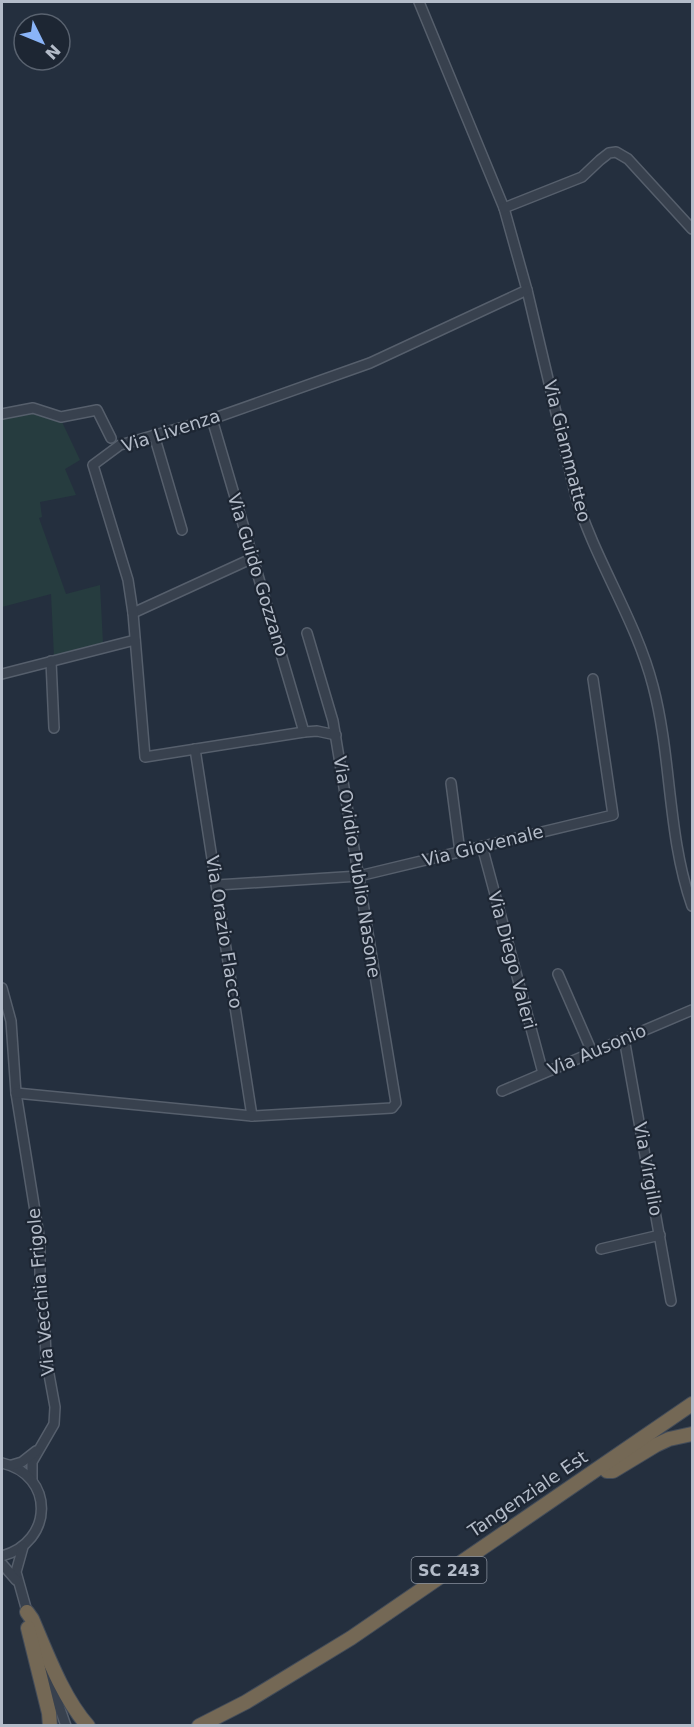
<svg xmlns="http://www.w3.org/2000/svg" width="694" height="1727" font-family="'DejaVu Sans',sans-serif">
	<rect width="100%" height="100%" fill="#242f3e"/>
	<polygon fill="#263c3f" points="30,413 62,422 80,460 65,469 76,495 40,502 42,517 39,518 66,594 100,585 103,643 54,657 51,594 2,607 2,419"/>
	<g fill="none" stroke-linecap="round" stroke-linejoin="round">
		<g stroke="#565f6c" stroke-width="12">
			<g id="minor">
				<path d="M419,2L504,208L527,290L576,497C596,562 636,620 653,686C672,758 667,835 692,906"/>
				<polyline points="504,208 582,177 600,160 609,153 616,152 628,159 692,229"/>
				<polyline points="2,414 33,408 61,417 97,410 111,438"/>
				<polyline points="212,419 304,732"/>
				<polyline points="154,435 182,530"/>
				<polyline points="133,613 253,558"/>
				<polyline points="51,661 54,728"/>
				<polyline points="2,674 135,640"/>
				<polyline points="336,735 317,731 304,732 145,757 133,613 128,580 93,465 120,445 212,419 370,363 527,290"/>
				<polyline points="195,749 252,1116"/>
				<polyline points="451,783 460,852"/>
				<polyline points="482,846 543,1073"/>
				<polyline points="217,885 359,876 613,815 593,679"/>
				<polyline points="558,974 592,1052"/>
				<polyline points="2,988 11,1021 16,1093 40,1242 40,1284 45,1332 46,1358 55,1407 54,1424 32,1462 32,1480"/>
				<polyline points="624,1038 671,1301"/>
				<polyline points="502,1091 692,1010"/>
				<polyline points="16,1093 252,1116 392,1108 396,1103 333,721 307,633"/>
				<polyline points="601,1249 660,1235"/>
				<path d="M2,1463C55,1475 54,1542 2,1556"/>
				<polyline points="12,1465 22,1462 36,1451"/>
				<polyline points="23,1547 16,1572 28,1615"/>
				<polyline points="2,1564 16,1580"/>
				<polyline points="44,1663 66,1726"/>
			</g>
		</g>
		<g stroke="#434c59" stroke-width="16">
			<g id="highway">
				<polyline points="607,1471 613,1471 656,1445 669,1439 692,1434"/>
				<path d="M27,1612L32,1619C47,1654 63,1698 88,1726"/>
				<polyline points="28,1628 49,1713 50,1726"/>
				<polyline points="199,1726 246,1702 351,1638 692,1404"/>
			</g>
		</g>
		<use href="#minor" stroke="#38414e" stroke-width="9"/>
		<use href="#highway" stroke="#746855" stroke-width="14"/>
	</g>
	<g text-anchor="middle" stroke-width="4.5" stroke-linejoin="round" paint-order="stroke">
		<rect fill="#1d2633" stroke="#878f9c" stroke-width="1.5" x="411.5" y="1557" width="75" height="26" rx="4.5"/>
		<g font-size="16" font-weight="bold" fill="#b4bcc9">
			<text x="449" y="1576">SC 243</text>
		</g>
		<g font-size="18" fill="#b4bcc9" stroke="#1d2633">
			<text transform="translate(171 431) rotate(-18)" y="6">Via Livenza</text>
			<text transform="translate(567 451) rotate(76)" y="6">Via Giammatteo</text>
			<text transform="translate(258 575) rotate(73)" y="6">Via Guido Gozzano</text>
			<text transform="translate(483 846) rotate(-14)" y="6">Via Giovenale</text>
			<text transform="translate(357 867) rotate(81)" y="6">Via Ovidio Publio Nasone</text>
			<text transform="translate(224 932) rotate(81)" y="6">Via Orazio Flacco</text>
			<text transform="translate(512 960) rotate(75)" y="6">Via Diego Valeri</text>
			<text transform="translate(597 1050) rotate(-23)" y="6">Via Ausonio</text>
			<text transform="translate(648 1169) rotate(80)" y="6">Via Virgilio</text>
			<text transform="translate(41 1292) rotate(-95)" y="6">Via Vecchia Frigole</text>
			<text transform="translate(528 1494) rotate(-34)" y="6">Tangenziale Est</text>
		</g>
	</g>
	<rect width="694" height="1727" fill="none" stroke="#b4bcc9" stroke-width="6"/>
	<g transform="translate(42 42) rotate(133)"><circle r="28" fill="#1d2633" stroke="#59626f" stroke-width="1.5"/>
	<path d="M0-4.5L10 22L0 15L-10 22Z" fill="#8ab4f8"/>
	<text y="-9" font-size="16" font-weight="bold" text-anchor="middle" fill="#b4bcc9">N</text>
	</g>
</svg>
